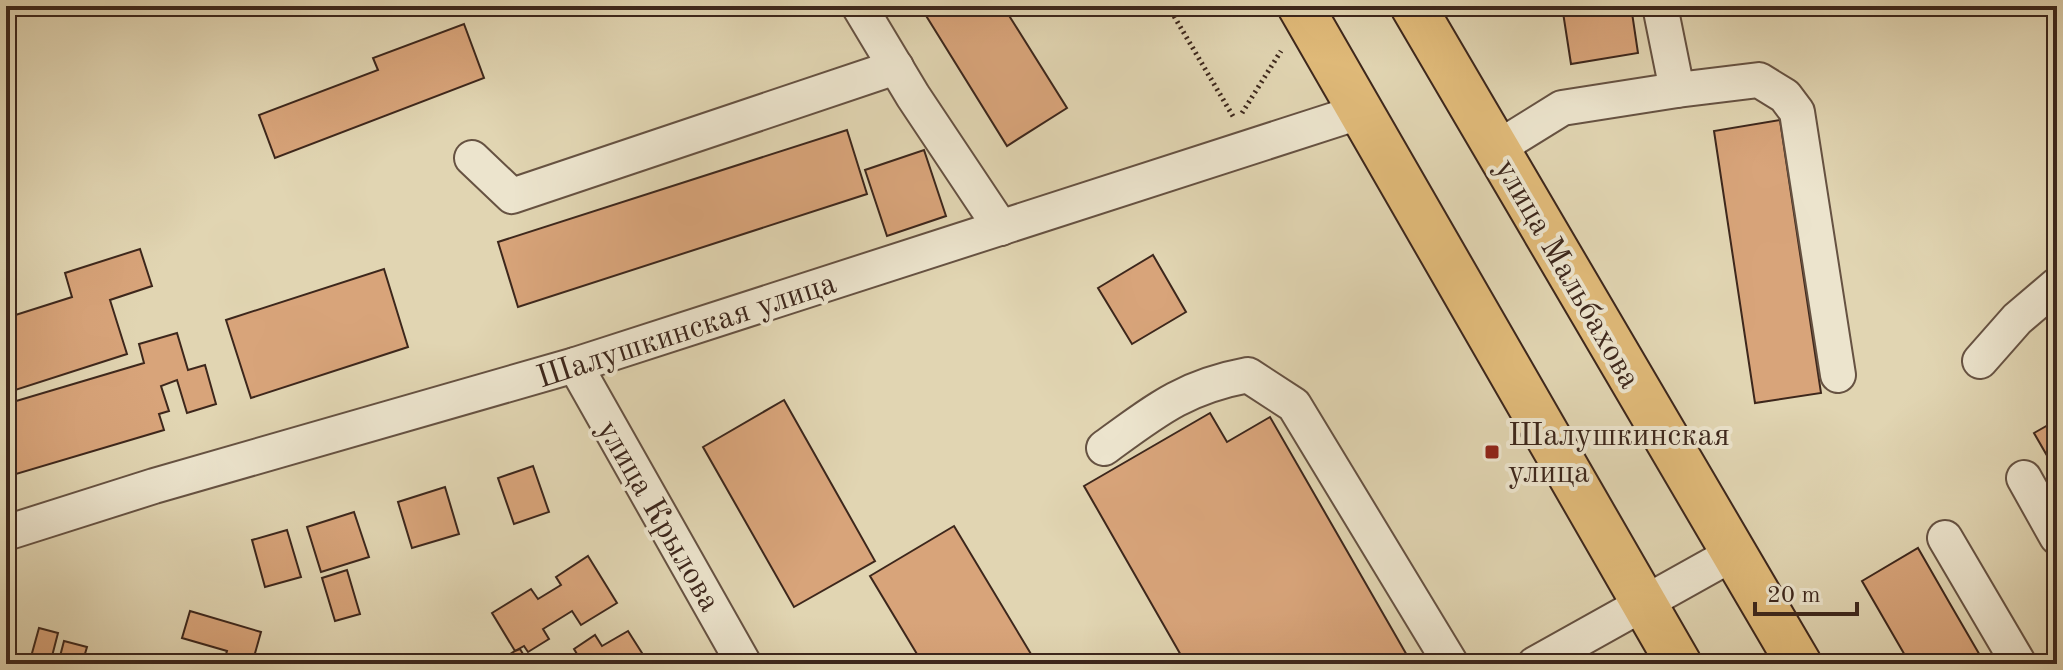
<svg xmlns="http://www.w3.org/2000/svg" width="2063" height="670" font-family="'Old Standard TT',serif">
	<rect width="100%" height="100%" fill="#e1d5b2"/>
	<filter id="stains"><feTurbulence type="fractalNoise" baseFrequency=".0025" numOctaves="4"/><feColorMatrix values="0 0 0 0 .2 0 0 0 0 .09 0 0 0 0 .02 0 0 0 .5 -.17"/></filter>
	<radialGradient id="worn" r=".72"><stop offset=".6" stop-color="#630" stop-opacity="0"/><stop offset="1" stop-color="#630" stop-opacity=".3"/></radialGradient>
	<g fill="#d8a47a" stroke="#3d271c" stroke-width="2">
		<polygon points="920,6 1003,6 1067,108 1007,146"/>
		<polygon points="1562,6 1631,6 1638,53 1571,64"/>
		<polygon points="464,24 484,78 275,158 259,115 378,70 373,58"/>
		<polygon points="1780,120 1821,393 1755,403 1714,131"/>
		<polygon points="847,130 867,194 518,307 498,242"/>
		<polygon points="924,150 946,216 887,236 865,170"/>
		<polygon points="140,249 152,286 110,300 127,354 6,393 6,318 72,297 65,273"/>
		<polygon points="1153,255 1186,312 1132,344 1098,288"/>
		<polygon points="384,269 408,347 251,398 226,320"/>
		<polygon points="177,333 188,370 205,365 216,404 187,413 177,380 161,386 169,411 159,414 164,430 6,477 6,404 144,363 139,344"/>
		<polygon points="784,400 875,561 794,607 703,447"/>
		<polygon points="1210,413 1227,442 1270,417 1412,664 1186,664 1084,486"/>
		<polygon points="2057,420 2057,473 2034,433"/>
		<polygon points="533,466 549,512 514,524 498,478"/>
		<polygon points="445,487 459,534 412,548 398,502"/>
		<polygon points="354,512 369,557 321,572 307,527"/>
		<polygon points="954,526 1037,664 923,664 870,576"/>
		<polygon points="287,530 301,577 265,587 252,540"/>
		<polygon points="1918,548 1949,602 1985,664 1910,664 1862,581"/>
		<polygon points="588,556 617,603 581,625 572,611 543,629 549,639 528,652 524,646 515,651 492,613 531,589 538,599 561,585 556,577"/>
		<polygon points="347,570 360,614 335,621 322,578"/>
		<polygon points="190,611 261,632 252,664 223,664 227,651 182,638"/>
		<polygon points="39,628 58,633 50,664 29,664"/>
		<polygon points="628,631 649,664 583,664 574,649 595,635 602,646"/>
		<polygon points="64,641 87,647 82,664 58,664"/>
		<polygon points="520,649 529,664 495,664 515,651"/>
	</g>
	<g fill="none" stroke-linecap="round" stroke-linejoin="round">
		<g stroke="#665242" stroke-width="38">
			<g id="minor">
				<polyline points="859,6 913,96 1001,228"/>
				<polyline points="1677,90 1759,80 1785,96 1797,112 1838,375"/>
				<polyline points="1496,149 1562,108 1677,90 1660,6"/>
				<polyline points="472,158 512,196 896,67"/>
				<polyline points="1980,361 2017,319 2057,285"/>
				<polyline points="575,365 744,664"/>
				<path d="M1104,448C1156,410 1184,387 1248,375L1294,405L1451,664"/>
				<polyline points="2024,478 2057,537"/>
				<polyline points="6,533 154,486 575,365 1362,111"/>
				<polyline points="1945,538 2019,664"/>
				<polyline points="1535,664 1734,553"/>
			</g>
		</g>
		<g stroke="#3d271c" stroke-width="48">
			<g id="major">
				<polyline points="1300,6 1679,664"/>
				<polyline points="1413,6 1799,664"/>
			</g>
		</g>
		<g stroke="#3d271c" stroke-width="5" stroke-dasharray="2 4" stroke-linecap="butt">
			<polyline points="1168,6 1234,118"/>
			<polyline points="1242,113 1281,51"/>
		</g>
		<use href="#minor" stroke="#ece4cd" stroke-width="34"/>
		<use href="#major" stroke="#e0ba79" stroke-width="44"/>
	</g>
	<rect fill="#8f2418" stroke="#ece4cd" stroke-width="3" x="1484" y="444" width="16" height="16" rx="4"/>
	<g text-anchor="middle" stroke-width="8" stroke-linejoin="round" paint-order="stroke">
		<g font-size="32" fill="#3d271c" stroke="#ece4cd">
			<text transform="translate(1569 273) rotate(60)" y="11">улица Мальбахова</text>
			<text transform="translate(686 329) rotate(-18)" y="11">Шалушкинская улица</text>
			<text transform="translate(660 515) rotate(60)" y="11">улица Крылова</text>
		</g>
		<g font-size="32" fill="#3d271c" stroke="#ece4cd" text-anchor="start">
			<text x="1508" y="445">Шалушкинская<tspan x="1508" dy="37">улица</tspan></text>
		</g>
	</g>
	<rect width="2063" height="670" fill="none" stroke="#e1d5b2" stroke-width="32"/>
	<rect x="8" y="8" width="2047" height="654" fill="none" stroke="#3d271c" stroke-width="4"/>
	<rect x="16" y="16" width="2031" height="638" fill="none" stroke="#3d271c" stroke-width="2"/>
	<path d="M1755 602v12h102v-12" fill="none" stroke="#3d271c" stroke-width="4"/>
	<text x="1767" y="602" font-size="24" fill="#3d271c" stroke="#ece4cd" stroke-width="6" paint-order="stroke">20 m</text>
	<rect width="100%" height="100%" filter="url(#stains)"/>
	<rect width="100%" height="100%" fill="url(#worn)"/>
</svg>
